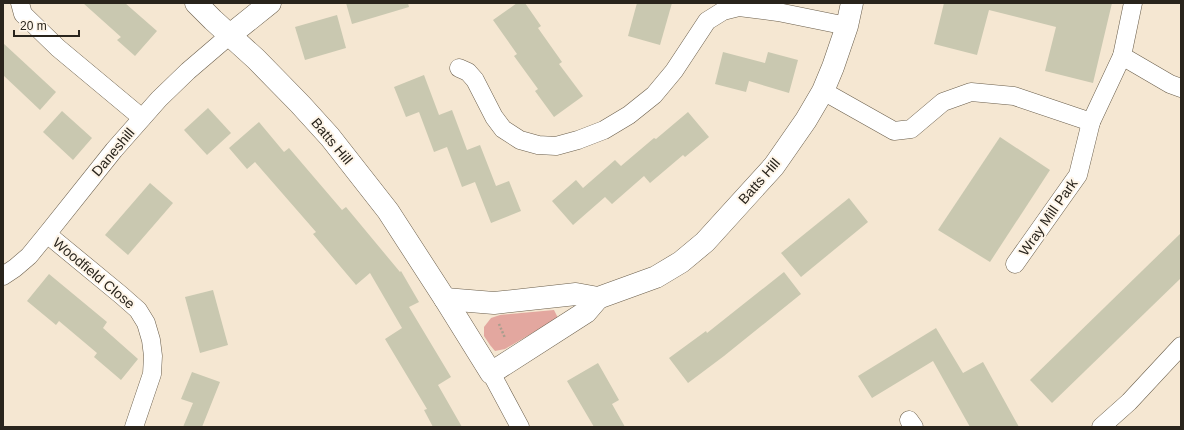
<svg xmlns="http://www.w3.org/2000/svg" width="1184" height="430" font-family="Helvetica,sans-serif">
	<rect width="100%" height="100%" fill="#f5e7d2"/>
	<polygon fill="#e3a79f" points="554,310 558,318 505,349 495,351 490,345 484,336 484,327 491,318 500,315"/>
	<g fill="#c9c8b0">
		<polygon points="83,3 125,3 157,31 135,56 117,40 121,37"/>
		<polygon points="346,3 408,3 409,7 352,24"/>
		<polygon points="517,3 525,3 541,26 538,28 562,62 559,64 583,96 554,117 535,91 538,89 514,56 517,54 493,20"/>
		<polygon points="637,3 672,3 660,45 628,36"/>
		<polygon points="944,3 1112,3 1093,83 1045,71 1056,27 989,10 977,55 934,44"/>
		<polygon points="337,15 346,48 305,60 295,27"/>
		<polygon points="3,43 56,92 40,110 3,75"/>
		<polygon points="723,52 765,63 768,52 798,60 789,93 749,81 746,92 715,84"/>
		<polygon points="424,75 439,115 452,110 467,150 480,145 496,186 509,181 521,211 491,223 475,182 462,187 447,147 434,152 419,112 406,117 394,87"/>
		<polygon points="208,108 231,133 207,155 184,130"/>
		<polygon points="62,111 92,138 73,160 43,132"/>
		<polygon points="688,112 709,137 685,157 683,155 650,183 644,176 612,204 605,197 573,225 552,201 576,180 583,188 615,160 621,166 654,138 656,139"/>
		<polygon points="259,122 284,152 289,148 342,210 346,207 400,272 401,271 419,302 409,307 451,377 438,385 462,427 433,427 424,410 427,409 385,339 402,328 370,273 356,285 313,234 316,232 255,162 247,169 229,148"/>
		<polygon points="1000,137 1050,170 990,262 938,230"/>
		<polygon points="150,183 173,203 128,255 105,235"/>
		<polygon points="849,198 868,222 801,277 781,253"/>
		<polygon points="1181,233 1181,278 1052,403 1030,380"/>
		<polygon points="784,272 801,294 724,356 688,383 669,358 706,331 707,333"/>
		<polygon points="49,274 107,322 103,328 138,359 121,380 94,357 97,353 59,321 56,325 27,301"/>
		<polygon points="213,290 228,345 200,353 185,297"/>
		<polygon points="936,328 963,373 983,362 1019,427 970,427 933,361 872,398 858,376"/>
		<polygon points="598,363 619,400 612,404 625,427 594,427 567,381"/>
		<polygon points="192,372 220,382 202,427 183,427 193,403 181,399"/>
	</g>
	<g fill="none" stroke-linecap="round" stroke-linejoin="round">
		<g stroke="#6a5e4b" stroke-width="19">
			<g id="street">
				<polyline points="20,3 23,14 58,48 142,118"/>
				<polyline points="1133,3 1122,56 1170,84 1181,88"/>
				<polyline points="459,68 468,72 475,80 494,117 503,129 520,140 538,145 556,146 578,140 604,130 629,115 654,95 674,71 707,21 723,11 739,7 778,12 847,26"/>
				<polyline points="823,91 894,131 911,129 943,102 971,92 1014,96 1091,122 1122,56"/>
				<polyline points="47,234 121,295 138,310 146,323 151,340 153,356 152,374 134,427"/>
				<polyline points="1015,264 1078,175 1091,122"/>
				<polyline points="3,276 15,268 29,256 47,234 114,150 159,99 188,71 230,35"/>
				<polyline points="491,373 520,427"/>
				<polyline points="909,420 914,427"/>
				<polyline points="1101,427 1129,402 1181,346"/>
			</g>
		</g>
		<g stroke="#6a5e4b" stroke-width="23">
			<g id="secondary">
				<polyline points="196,3 213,20 256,59 300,104 330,137 388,211 445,299 491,373 586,312 598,298"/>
				<polyline points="230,35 270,3"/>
				<polyline points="445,299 494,303 576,294 598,298 656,277 681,262 705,242 774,166 806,120 823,91 833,67 847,26 852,3"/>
			</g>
		</g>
		<polyline stroke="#a99e8e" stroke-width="2.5" stroke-dasharray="2 2" stroke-linecap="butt" points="499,324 505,338"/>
		<use href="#street" stroke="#fff" stroke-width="18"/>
		<use href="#secondary" stroke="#fff" stroke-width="22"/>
	</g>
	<g text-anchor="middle" stroke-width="4" stroke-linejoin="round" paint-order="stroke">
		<g font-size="14" fill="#29241c" stroke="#fef5e8">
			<text transform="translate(332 141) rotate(50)" y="5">Batts Hill</text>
			<text transform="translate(113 152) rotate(-50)" y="5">Daneshill</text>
			<text transform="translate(759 181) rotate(-49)" y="5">Batts Hill</text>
			<text transform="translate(1048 217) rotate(-55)" y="5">Wray Mill Park</text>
			<text transform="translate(94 273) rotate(40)" y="5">Woodfield Close</text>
		</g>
	</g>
	<rect width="1184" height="430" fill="none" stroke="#29241c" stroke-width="8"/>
	<path d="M14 30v6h65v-6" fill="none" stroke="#29241c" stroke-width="2"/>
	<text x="20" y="30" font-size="12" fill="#29241c" stroke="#fef5e8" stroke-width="3" paint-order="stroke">20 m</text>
</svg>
